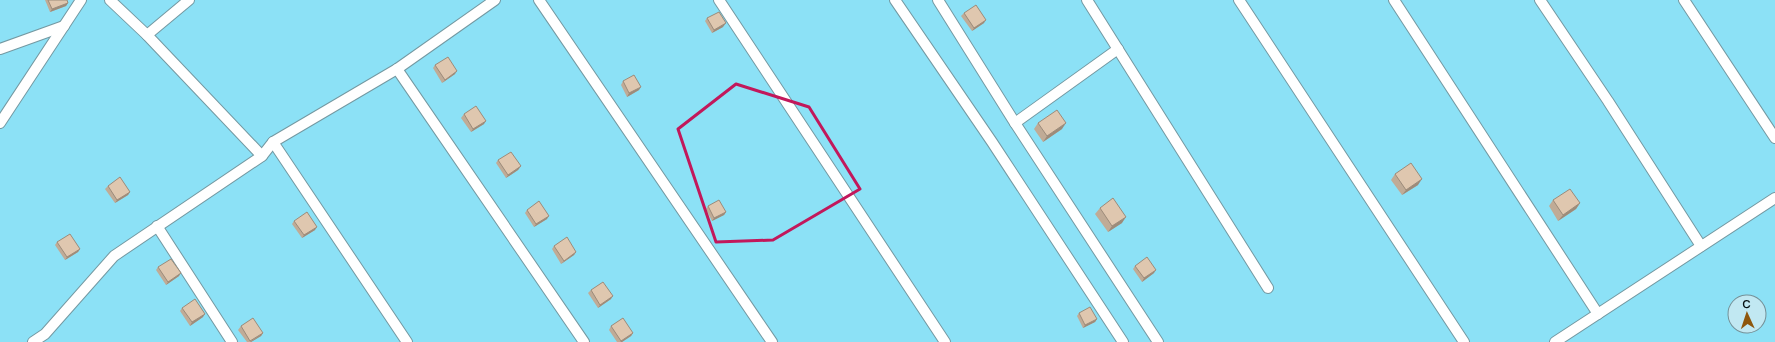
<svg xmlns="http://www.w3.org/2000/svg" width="1775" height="342" font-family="Manrope,sans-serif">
	<rect width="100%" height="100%" fill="#c1e8f2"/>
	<path fill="#8ce1f6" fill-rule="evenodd" d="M0,0H1775V342H0ZM1735,302H1759V326H1735Z"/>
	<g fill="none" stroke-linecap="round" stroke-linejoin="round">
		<g stroke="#7499a2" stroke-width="12">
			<g id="lane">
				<polyline points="110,0 147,35 262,156"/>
				<polyline points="539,0 772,342"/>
				<polyline points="719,0 945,342"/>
				<polyline points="895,0 992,142 1123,342"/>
				<polyline points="938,0 1015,123 1118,49"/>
				<polyline points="1087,0 1268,288"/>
				<polyline points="1239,0 1464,342"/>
				<polyline points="1394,0 1598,314"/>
				<polyline points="1540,0 1608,101 1701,246"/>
				<polyline points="1684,0 1775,138"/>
				<polyline points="147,35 189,0"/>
				<polyline points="0,49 64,26"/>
				<polyline points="397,69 584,342"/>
				<polyline points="0,123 81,0"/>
				<polyline points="1015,123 1158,342"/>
				<polyline points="157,226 232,342"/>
				<polyline points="33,342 45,334 114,256 262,156 273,142"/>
				<polyline points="407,342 273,142 397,69 495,0"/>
				<polyline points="1555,342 1775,198"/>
			</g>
		</g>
		<use href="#lane" stroke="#fff" stroke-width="10"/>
	</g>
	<g fill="#c0ab96">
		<polygon points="45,0 67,0 68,3 66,6 50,12"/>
		<polygon points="964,13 984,23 972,31 961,16"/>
		<polygon points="707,18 723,27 712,33 705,21"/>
		<polygon points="435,65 455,74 442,83 433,68"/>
		<polygon points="623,81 639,90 627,97 621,85"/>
		<polygon points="464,114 484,124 471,132 461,118"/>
		<polygon points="1038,123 1062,129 1043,142 1034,129"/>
		<polygon points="498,160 521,166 518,170 506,178 496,163"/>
		<polygon points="1395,174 1418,185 1402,195 1391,180"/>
		<polygon points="108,186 130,192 128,195 115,203 105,189"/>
		<polygon points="1553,200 1580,203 1576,209 1558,221 1549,206"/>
		<polygon points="708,206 726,212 724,215 712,221 706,209"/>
		<polygon points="1100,208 1122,223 1108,232 1095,214"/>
		<polygon points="527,210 547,219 534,227 525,213"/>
		<polygon points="294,221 315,230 302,238 292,224"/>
		<polygon points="57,242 80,249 78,252 65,260 55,245"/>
		<polygon points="554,246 576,252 574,255 561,264 552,249"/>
		<polygon points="1135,266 1154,273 1142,282 1133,269"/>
		<polygon points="158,267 179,276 166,285 156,270"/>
		<polygon points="591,290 611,299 598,308 588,293"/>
		<polygon points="182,308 203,317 190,326 180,311"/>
		<polygon points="1079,313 1097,319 1095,322 1083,328 1077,316"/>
		<polygon points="241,326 263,333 261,336 251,342 247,342 238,330"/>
		<polygon points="611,326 633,333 631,336 622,342 617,342 609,330"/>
	</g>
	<g fill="#9c8b7a">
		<polygon points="68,3 66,6 50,12 52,9"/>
		<polygon points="986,20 984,23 972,31 974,28"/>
		<polygon points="726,23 723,27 712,33 714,30"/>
		<polygon points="457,71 455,74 442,83 445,80"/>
		<polygon points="641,87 639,90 627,97 629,93"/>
		<polygon points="486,121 484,124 471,132 473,129"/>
		<polygon points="1066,123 1062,129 1043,142 1047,136"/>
		<polygon points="521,166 518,170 506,178 508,175"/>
		<polygon points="1422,179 1418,185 1402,195 1406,190"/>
		<polygon points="130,192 128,195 115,203 117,200"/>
		<polygon points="1580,203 1576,209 1558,221 1563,215"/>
		<polygon points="726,212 724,215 712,221 714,218"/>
		<polygon points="549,216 547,219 534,227 536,224"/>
		<polygon points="1126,217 1122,223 1108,232 1112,226"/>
		<polygon points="317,227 315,230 302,238 304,235"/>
		<polygon points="80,249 78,252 65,260 67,257"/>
		<polygon points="576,252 574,255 561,264 564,261"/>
		<polygon points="1156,270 1154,273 1142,282 1144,278"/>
		<polygon points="181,273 179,276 166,285 168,282"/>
		<polygon points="613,296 611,299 598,308 600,305"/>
		<polygon points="205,314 203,317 190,326 192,322"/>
		<polygon points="1097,319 1095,322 1083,328 1085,325"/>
		<polygon points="263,333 261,336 251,342 250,342"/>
		<polygon points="633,333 631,336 622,342 620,342"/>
	</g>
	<g fill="#dfc7af" stroke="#9c8b7a">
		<polygon points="48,0 67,0 68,3 52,9"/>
		<polygon points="976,5 986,20 974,28 964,13"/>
		<polygon points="719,12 726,23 714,30 707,18"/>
		<polygon points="448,57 457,71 445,80 435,65"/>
		<polygon points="634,75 641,87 629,93 623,81"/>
		<polygon points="476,106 486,121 473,129 464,114"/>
		<polygon points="1057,110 1066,123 1047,136 1038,123"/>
		<polygon points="511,152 521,166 508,175 498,160"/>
		<polygon points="1411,163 1422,179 1406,190 1395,174"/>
		<polygon points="120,177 130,192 117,200 108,186"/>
		<polygon points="1570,189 1580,203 1563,215 1553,200"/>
		<polygon points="1113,198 1126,217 1112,226 1100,208"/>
		<polygon points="719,200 726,212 714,218 708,206"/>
		<polygon points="539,201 549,216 536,224 527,210"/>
		<polygon points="307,212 317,227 304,235 294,221"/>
		<polygon points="70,234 80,249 67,257 57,242"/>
		<polygon points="567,237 576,252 564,261 554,246"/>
		<polygon points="1147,257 1156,270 1144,278 1135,266"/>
		<polygon points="171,259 181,273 168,282 158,267"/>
		<polygon points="603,282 613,296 600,305 591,290"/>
		<polygon points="195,299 205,314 192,322 182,308"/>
		<polygon points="1090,307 1097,319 1085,325 1079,313"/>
		<polygon points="253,318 263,333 250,341 241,326"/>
		<polygon points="623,318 633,333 621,341 611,326"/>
	</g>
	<path fill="none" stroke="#c2185b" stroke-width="3" stroke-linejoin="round" d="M736,84L809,107L860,189L773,240L716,242L678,129Z"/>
	<g transform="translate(1747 314) rotate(357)"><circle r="19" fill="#c1e8f2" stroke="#759198"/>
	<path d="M0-3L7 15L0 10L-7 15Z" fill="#8e570d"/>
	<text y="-6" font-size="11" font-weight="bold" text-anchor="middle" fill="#020e11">С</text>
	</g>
</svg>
